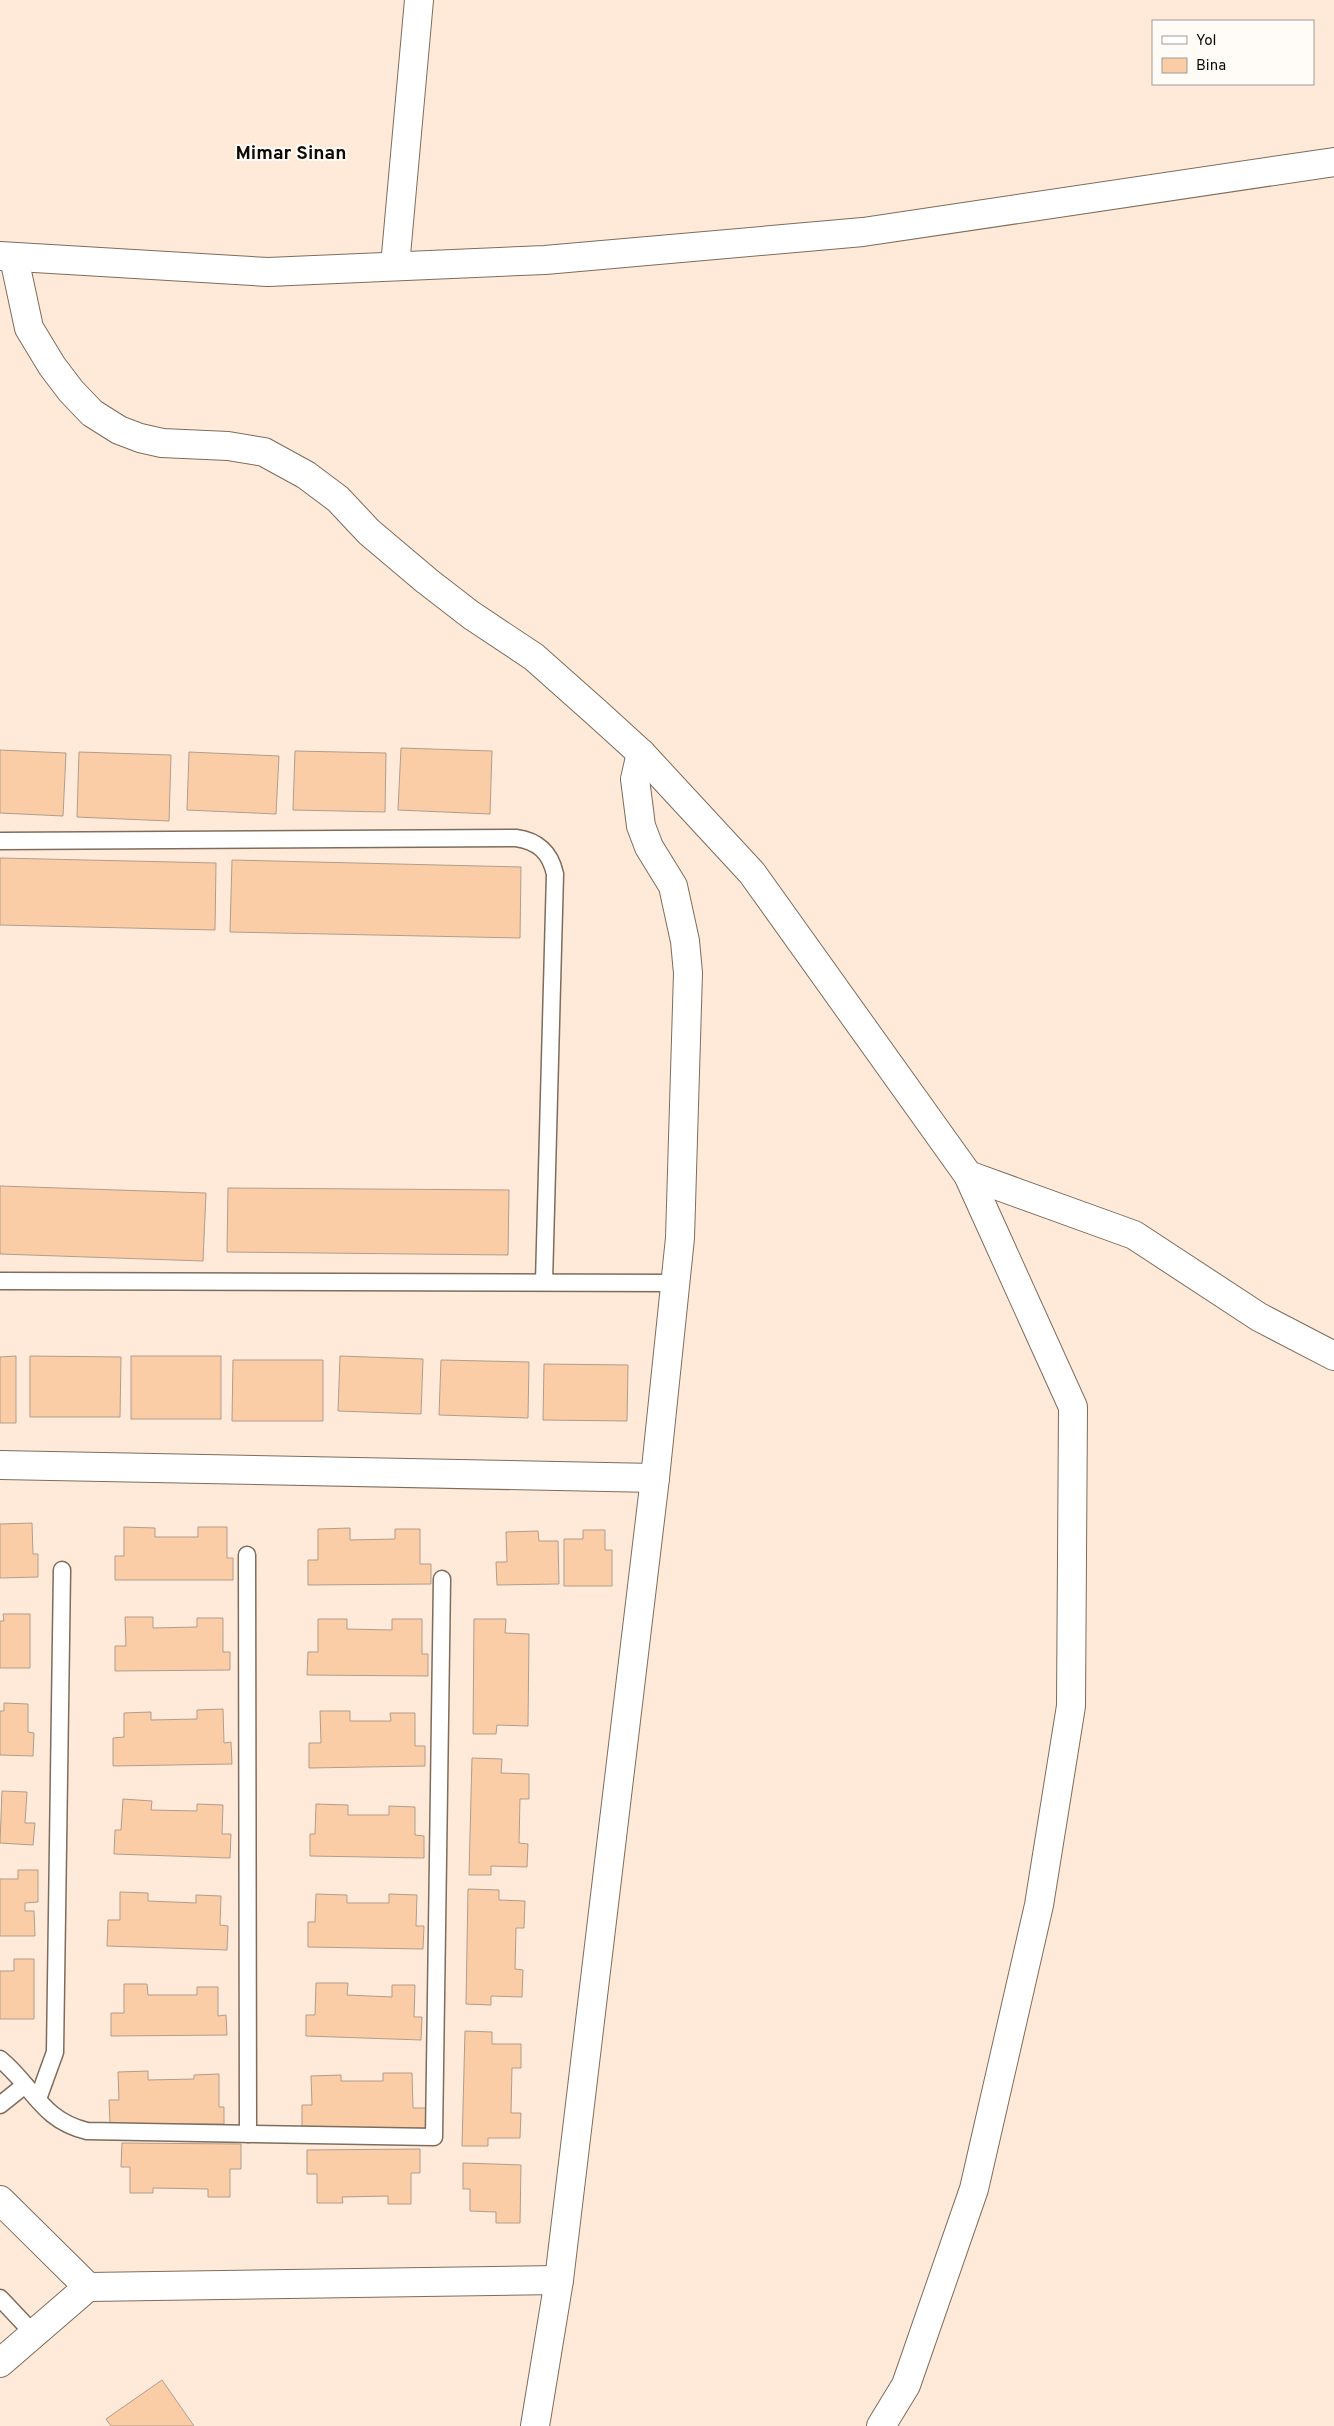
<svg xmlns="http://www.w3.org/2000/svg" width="1334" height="2426" font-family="Overpass,sans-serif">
	<rect width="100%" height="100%" fill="#ffead9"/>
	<g fill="#fbcda6" stroke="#b19d8d">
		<polygon points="401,748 492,751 490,814 398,810"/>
		<polygon points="0,750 66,753 63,816 0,813"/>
		<polygon points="295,751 386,753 385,812 293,810"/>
		<polygon points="79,752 171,755 169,821 77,817"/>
		<polygon points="189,752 279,756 276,814 187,810"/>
		<polygon points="0,858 216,863 215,930 0,925"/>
		<polygon points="232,860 521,867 520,938 230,932"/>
		<polygon points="0,1186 206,1193 203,1261 0,1254"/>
		<polygon points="228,1188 509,1190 508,1255 227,1252"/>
		<polygon points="16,1356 16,1423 0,1423 0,1357"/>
		<polygon points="30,1356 121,1357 120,1417 30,1417"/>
		<rect x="131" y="1356" width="90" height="63"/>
		<polygon points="340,1356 423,1359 421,1414 338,1411"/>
		<polygon points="233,1360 323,1360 323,1421 232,1421"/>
		<polygon points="441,1360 529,1362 528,1418 439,1415"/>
		<polygon points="544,1364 628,1365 627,1421 543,1420"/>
		<polygon points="32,1523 33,1554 38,1554 38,1577 0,1578 0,1524"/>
		<polygon points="124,1527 155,1528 155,1537 198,1537 198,1527 227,1527 227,1558 233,1558 233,1580 115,1580 115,1556 124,1556"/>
		<polygon points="350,1528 350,1540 395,1539 395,1529 420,1529 420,1564 431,1564 431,1584 308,1585 308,1560 318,1560 318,1529"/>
		<polygon points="583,1530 605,1530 605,1550 612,1550 612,1586 564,1586 564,1539 583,1539"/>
		<polygon points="538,1531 539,1541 558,1541 559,1584 497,1585 496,1562 507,1562 506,1532"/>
		<polygon points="3,1614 30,1614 30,1668 0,1668 0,1621 4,1621"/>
		<polygon points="125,1617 153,1617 153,1628 197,1627 197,1618 223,1618 223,1652 230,1652 230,1670 115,1671 115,1646 126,1646"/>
		<polygon points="318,1619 347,1619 347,1629 392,1630 392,1619 422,1619 422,1654 428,1654 428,1676 307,1675 308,1652 318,1652"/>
		<polygon points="474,1619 506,1619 505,1633 529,1634 528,1726 497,1725 496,1734 473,1734"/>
		<polygon points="4,1703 28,1704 28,1732 34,1733 33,1756 0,1755 0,1711 4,1711"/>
		<polygon points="223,1709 224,1743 231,1742 232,1764 113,1766 113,1738 124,1737 124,1713 151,1712 151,1720 197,1719 197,1710"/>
		<polygon points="320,1711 350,1711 350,1721 391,1721 390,1713 415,1713 415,1746 425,1746 425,1766 309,1768 309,1743 321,1743"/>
		<polygon points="472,1758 502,1759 501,1773 529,1774 529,1799 520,1799 519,1843 528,1844 527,1867 491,1866 491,1875 469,1875"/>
		<polygon points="2,1791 27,1792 25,1823 35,1823 33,1845 0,1843"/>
		<polygon points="123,1799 152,1801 151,1810 197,1811 197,1804 223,1805 222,1834 231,1834 230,1858 114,1854 115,1830 121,1830"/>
		<polygon points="316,1804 348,1805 348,1815 389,1815 389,1806 415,1807 415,1835 424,1836 424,1858 310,1856 310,1834 315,1834"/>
		<polygon points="18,1870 38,1870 38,1902 25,1903 25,1911 34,1911 35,1936 0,1936 0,1879 18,1879"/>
		<polygon points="468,1889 499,1890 499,1900 525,1901 524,1928 516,1928 515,1969 523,1970 522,1997 491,1996 491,2005 466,2004"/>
		<polygon points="120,1892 148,1893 148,1901 196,1903 196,1895 221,1896 220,1925 228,1926 227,1950 107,1946 108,1920 120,1920"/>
		<polygon points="316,1894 347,1895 347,1903 389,1903 389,1894 417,1895 416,1926 424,1926 423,1949 308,1947 308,1922 315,1922"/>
		<polygon points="14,1959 34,1959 34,2019 0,2019 0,1971 14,1971"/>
		<polygon points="316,1983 348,1983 347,1995 392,1997 392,1985 415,1985 414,2017 422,2017 421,2040 306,2036 306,2015 315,2015"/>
		<polygon points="124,1984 147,1984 148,1995 197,1995 197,1987 218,1987 218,2016 226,2015 227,2035 111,2036 111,2013 124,2013"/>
		<polygon points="465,2031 492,2032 492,2044 521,2044 521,2068 512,2068 511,2113 521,2113 520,2138 488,2138 488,2146 462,2146"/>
		<polygon points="148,2071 148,2080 194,2079 194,2075 219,2074 219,2107 224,2107 224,2124 110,2124 109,2100 119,2100 118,2072"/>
		<polygon points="383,2073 412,2073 413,2108 426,2108 427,2128 302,2130 302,2105 312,2105 311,2076 341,2075 341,2081 383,2081"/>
		<polygon points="122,2143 241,2144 241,2169 230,2169 230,2197 208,2197 208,2189 153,2188 153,2193 130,2193 130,2167 121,2167"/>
		<polygon points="420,2149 420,2173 411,2173 411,2204 388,2204 388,2196 342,2197 343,2203 317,2203 317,2174 307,2174 307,2150"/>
		<polygon points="463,2163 521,2165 520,2223 496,2223 496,2212 470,2211 470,2189 463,2189"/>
		<polygon points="162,2380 194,2426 111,2426 106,2419"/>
	</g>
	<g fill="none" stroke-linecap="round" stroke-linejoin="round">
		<g stroke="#7e6c5c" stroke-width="19">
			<g id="service">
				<path d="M0,841L516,838C538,841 550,852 555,874L544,1282"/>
				<polyline points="0,1281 676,1283"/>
				<polyline points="247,1555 248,2134"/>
				<path d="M0,2059C34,2087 41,2120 87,2131L434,2137L442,1579"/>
				<polyline points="38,2099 55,2052 62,1570"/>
				<polyline points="0,2105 25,2085"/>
				<polyline points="0,2298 34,2334"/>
			</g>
		</g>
		<g stroke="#7e6c5c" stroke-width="30">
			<g id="minor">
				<polyline points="14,258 29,328 52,366 71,391 92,413 119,430 140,438 162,443 228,446 264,452 306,475 338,499 369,532 427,581 471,615 534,657 597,713 641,753 752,873 968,1175 1073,1407 1071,1706 1039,1905 974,2189 906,2385 881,2426"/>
				<polyline points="395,266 419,0"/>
				<polyline points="968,1175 1134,1235 1259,1317 1334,1356"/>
				<polyline points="0,1465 655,1478"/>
				<polyline points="0,2200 88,2287 0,2363"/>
				<polyline points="88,2287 559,2280"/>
				<polyline points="535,2426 559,2280 655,1478 680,1238 688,973 685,941 673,886 649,847 641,826 635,779 641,753"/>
			</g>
		</g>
		<g stroke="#7e6c5c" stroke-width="30">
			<polyline id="tertiary" points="0,256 268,272 545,260 863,232 1334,162"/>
		</g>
		<use href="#service" stroke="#fff" stroke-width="16"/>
		<use href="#minor" stroke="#fff" stroke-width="28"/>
		<use href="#tertiary" stroke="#fff" stroke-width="28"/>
	</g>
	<g text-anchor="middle" stroke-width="4" stroke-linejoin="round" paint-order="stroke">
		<g font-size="19" font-weight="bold" fill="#100a05" stroke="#fffbf7">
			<text x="291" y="159">Mimar Sinan</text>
		</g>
	</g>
	<rect x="1152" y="20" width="162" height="65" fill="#fffbf7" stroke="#9f9b96"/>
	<rect x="1162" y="36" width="25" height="8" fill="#ffffff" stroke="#9f9b96"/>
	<text x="1196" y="45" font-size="15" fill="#100a05">Yol</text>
	<rect x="1162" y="58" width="25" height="15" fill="#fbcda6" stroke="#9f9b96"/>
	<text x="1196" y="70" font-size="15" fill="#100a05">Bina</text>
</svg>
